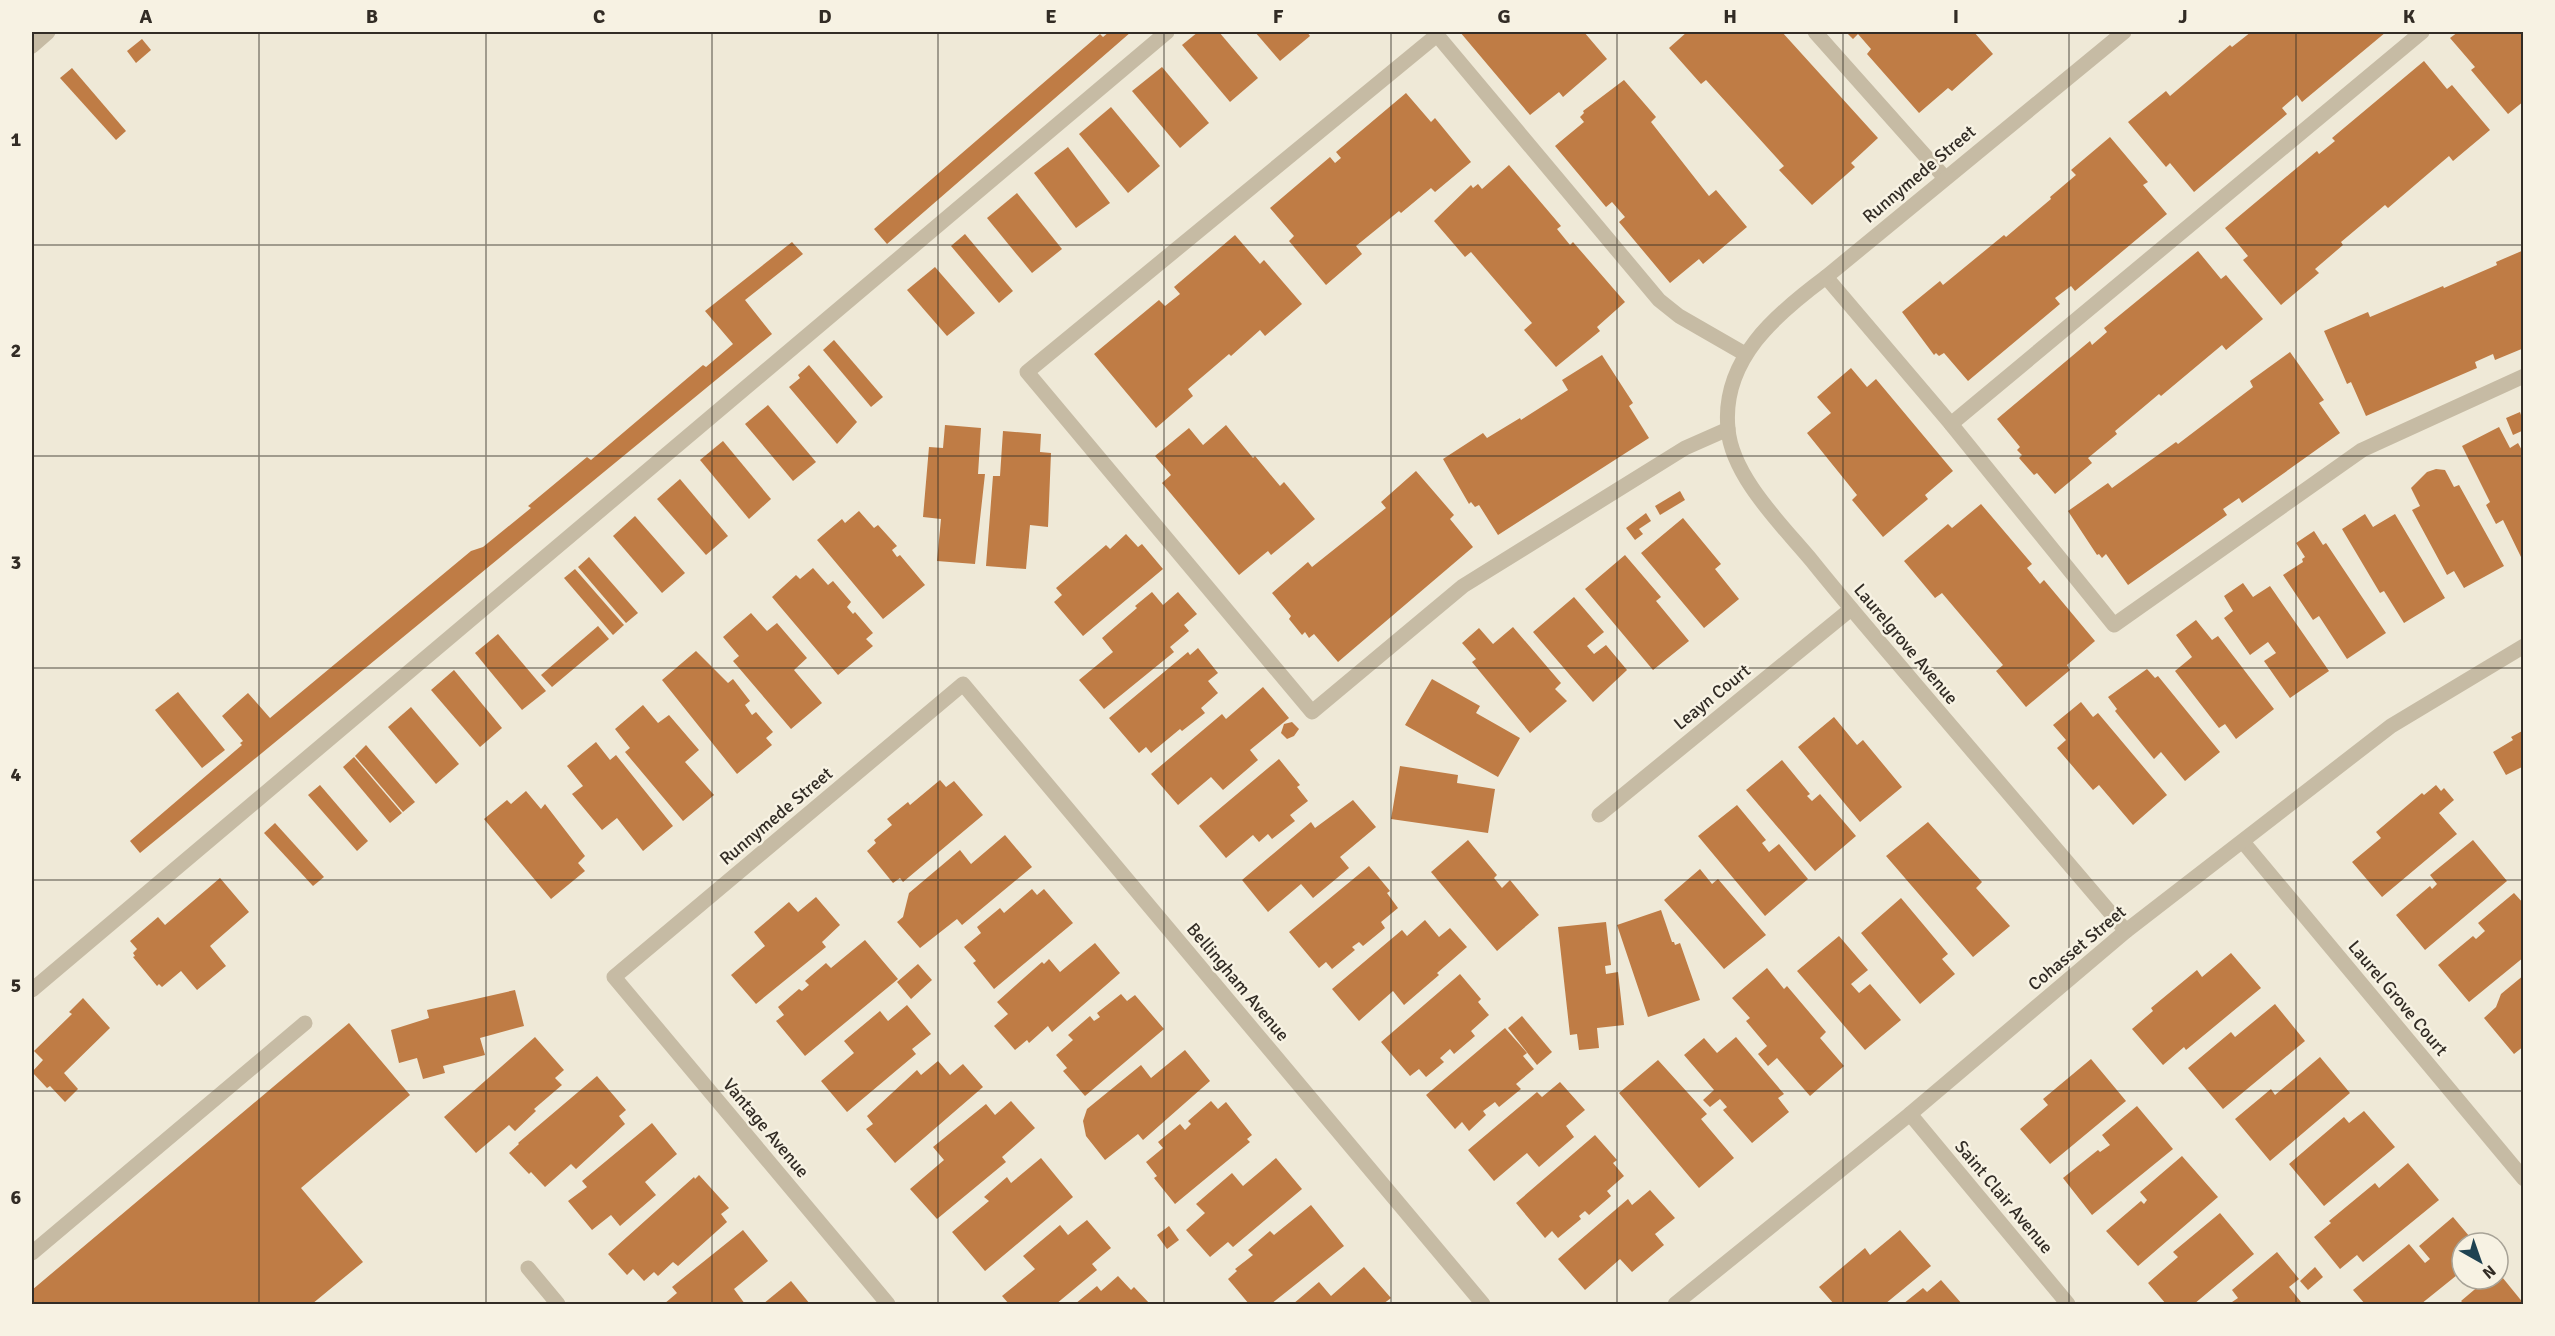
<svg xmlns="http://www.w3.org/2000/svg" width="2555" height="1336" font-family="Signika,sans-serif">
	<rect width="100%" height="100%" fill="#efe9d7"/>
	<g fill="#bf7c45">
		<polygon points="1109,32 1131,32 887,244 874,229 1100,34 1103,37"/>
		<polygon points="1198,32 1219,32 1258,78 1230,102 1182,45"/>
		<polygon points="1255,32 1307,32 1310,36 1280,61"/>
		<polygon points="1460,32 1584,32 1607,59 1563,97 1559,92 1530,115"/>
		<polygon points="1687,32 1782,32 1878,138 1851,163 1855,167 1812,205 1779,170 1784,166 1706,80 1701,84 1669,48"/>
		<polygon points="1846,32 1974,32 1993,54 1952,91 1948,88 1919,113 1867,54 1871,49 1858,34 1853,39"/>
		<polygon points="2251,32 2386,32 2302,102 2297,95 2282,108 2287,114 2194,192 2170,163 2166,167 2128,122 2166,91 2170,96 2230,45 2232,47"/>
		<polygon points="2458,32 2524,32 2524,101 2508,114 2471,70 2475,67 2450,38"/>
		<polygon points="142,39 151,50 136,63 127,51"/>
		<polygon points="2424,61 2447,89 2452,85 2490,130 2453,161 2449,156 2388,208 2385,205 2341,242 2343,245 2315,269 2319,273 2281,305 2243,260 2248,256 2225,228 2317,151 2319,154 2335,141 2332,138"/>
		<polygon points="1162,67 1209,123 1180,148 1132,91"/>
		<polygon points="72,68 126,131 116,140 60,78"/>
		<polygon points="1624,80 1656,117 1651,122 1709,196 1716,190 1747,227 1703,264 1699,259 1670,283 1619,222 1625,217 1612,202 1606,207 1555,146 1584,122 1580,117 1584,113 1583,111"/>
		<polygon points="1406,93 1431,122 1435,118 1471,162 1435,192 1431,188 1401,213 1399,211 1356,246 1362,254 1326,285 1289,241 1294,236 1270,208 1330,157 1335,163 1341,158 1336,152"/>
		<polygon points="1111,107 1160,166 1128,193 1079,134"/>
		<polygon points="2110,137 2148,182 2143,185 2167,214 2075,291 2071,286 2055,298 2060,304 1968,381 1944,353 1939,356 1936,353 1934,355 1902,312 1940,281 1943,285 2004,235 2006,237 2051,199 2050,197 2076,175 2071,170"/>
		<polygon points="1068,147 1110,203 1076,228 1034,173"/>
		<polygon points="1509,165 1561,226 1557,229 1570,245 1573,242 1625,302 1597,327 1600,331 1556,367 1524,330 1532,323 1471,252 1465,257 1434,221 1471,185 1473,188 1478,184 1482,189"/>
		<polygon points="1017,193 1062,249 1032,273 987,218"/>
		<polygon points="965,234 1013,291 999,303 951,246"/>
		<polygon points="1235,235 1260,264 1264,260 1302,304 1265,336 1260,330 1231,356 1229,354 1188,389 1193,396 1156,428 1094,354 1159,300 1165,306 1180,294 1174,287"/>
		<polygon points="792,242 803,254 745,300 772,334 140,853 130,841 242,745 240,743 243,741 222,716 248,693 270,718 471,551 483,547 531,508 528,506 587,457 591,460 703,365 706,367 733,344 705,311"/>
		<polygon points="2524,250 2524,348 2495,360 2493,354 2475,362 2477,368 2366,416 2351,382 2347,384 2324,331 2368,312 2370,317 2443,286 2444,288 2497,265 2496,262"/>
		<polygon points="2198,251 2221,279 2226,275 2263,319 2226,350 2222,345 2161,396 2159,394 2115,431 2117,434 2088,458 2092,463 2055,494 2037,473 2034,475 2019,458 2022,455 2017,450 2020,447 1997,419 2090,341 2092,345 2107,332 2104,328"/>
		<polygon points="935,267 975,313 947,336 907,290"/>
		<polygon points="834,340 883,397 871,407 823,350"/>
		<polygon points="2290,352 2324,400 2319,403 2340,433 2242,503 2239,498 2223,509 2227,515 2128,585 2106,554 2102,558 2099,554 2097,555 2068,511 2108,483 2112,488 2176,442 2178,444 2253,387 2250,381"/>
		<polygon points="1602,355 1633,403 1629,406 1649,438 1498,535 1479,505 1475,507 1471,502 1469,504 1443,459 1483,433 1487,438 1520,418 1521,420 1568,390 1562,380"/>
		<polygon points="809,365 857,422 837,444 789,387 800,378 798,375"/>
		<polygon points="1851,368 1867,387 1876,379 1953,471 1925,495 1928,499 1883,537 1852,500 1857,495 1807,433 1831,413 1817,397"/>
		<polygon points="768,405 816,462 793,481 745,424"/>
		<polygon points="2520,412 2521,415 2524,414 2524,430 2513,435 2506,418"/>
		<polygon points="945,425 981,428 978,474 985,474 975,564 937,561 941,519 923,517 929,447 943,448"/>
		<polygon points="1226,425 1253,458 1255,456 1280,486 1284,482 1315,519 1271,555 1268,551 1239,575 1162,483 1171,475 1155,456 1189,428 1203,445"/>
		<polygon points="2499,427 2510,448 2518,443 2524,454 2524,556 2521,557 2503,520 2496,524 2486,505 2490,502 2462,446"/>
		<polygon points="1003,431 1041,434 1040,452 1051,453 1048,527 1030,525 1026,569 986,566 993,476 1000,476"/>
		<polygon points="723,441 771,499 749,519 700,460"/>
		<polygon points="2436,469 2445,470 2454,487 2459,485 2504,566 2464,588 2454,571 2447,575 2412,510 2420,506 2411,488 2427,472"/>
		<polygon points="1416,471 1454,515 1450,519 1473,547 1338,662 1314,634 1309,638 1305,632 1302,635 1289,619 1291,616 1272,593 1308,562 1312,567 1386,508 1381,502"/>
		<polygon points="680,479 728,536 706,555 657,499"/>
		<polygon points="1680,491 1685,500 1660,515 1655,506"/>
		<polygon points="1981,504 2032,564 2027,568 2040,584 2044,580 2095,641 2067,665 2070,670 2026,707 1996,671 2003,665 1942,593 1935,598 1904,561 1948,524 1952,528"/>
		<polygon points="859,511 874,528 878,525 897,546 892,550 897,557 900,555 925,585 883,619 817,540 842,519 845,523"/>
		<polygon points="1646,513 1651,521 1639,529 1643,534 1635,540 1626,528"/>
		<polygon points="2365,514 2373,527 2395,514 2445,598 2404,623 2384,591 2380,593 2342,529"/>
		<polygon points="635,516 685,573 662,593 613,536"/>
		<polygon points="1683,518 1721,564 1715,569 1739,599 1704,628 1641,553"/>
		<polygon points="2314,531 2323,545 2326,543 2386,633 2347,659 2319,616 2313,620 2283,575 2303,562 2302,559 2305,557 2296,543"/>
		<polygon points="1126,534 1138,547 1142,544 1163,569 1083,636 1054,602 1062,595 1056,588 1106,545 1110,549"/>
		<polygon points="1625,555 1661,597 1656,601 1689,641 1653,670 1585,589"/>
		<polygon points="589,557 638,613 626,623 578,567"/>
		<polygon points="813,568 828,585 833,581 851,602 847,607 853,614 855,612 873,633 866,639 873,646 838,675 772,597 796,575 800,579"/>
		<polygon points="575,569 624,625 613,635 564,578"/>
		<polygon points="2243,583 2253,597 2270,586 2329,671 2290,698 2264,661 2276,653 2268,642 2250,655 2224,618 2233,611 2224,596"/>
		<polygon points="1152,592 1163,605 1178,592 1197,614 1184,625 1189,631 1170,647 1174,652 1104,709 1079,680 1113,652 1102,638 1137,608 1135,606"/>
		<polygon points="1574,597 1604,632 1587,646 1594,654 1606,645 1627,670 1593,702 1533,632"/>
		<polygon points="751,613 767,631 777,623 807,658 794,670 822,703 791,729 733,661 739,656 723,637"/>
		<polygon points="2196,620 2212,640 2218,636 2274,709 2236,739 2225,724 2219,728 2175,671 2192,657 2176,635"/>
		<polygon points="598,626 609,639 552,687 541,675"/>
		<polygon points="1513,627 1561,683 1555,689 1567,701 1530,733 1472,662 1476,659 1462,643 1479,628 1493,644"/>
		<polygon points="498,634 546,691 522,710 475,653"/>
		<polygon points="1198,648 1218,673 1208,681 1218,693 1201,708 1205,713 1182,731 1180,729 1151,753 1146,747 1139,753 1109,718 1188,652 1190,655"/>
		<polygon points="696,651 728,683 733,679 750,701 745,705 752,715 756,712 773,732 766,738 772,745 737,774 662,680"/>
		<polygon points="2147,669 2155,678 2158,676 2220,752 2185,781 2161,752 2154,759 2115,711 2117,709 2108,697"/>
		<polygon points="454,670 502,728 480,747 431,690"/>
		<polygon points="1432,679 1480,706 1476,713 1520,738 1498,777 1405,725"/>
		<polygon points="1263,687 1289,718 1250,750 1258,760 1223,790 1211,777 1178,805 1151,774 1222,714 1226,719"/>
		<polygon points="178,692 225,750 202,768 155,710"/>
		<polygon points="2081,702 2093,717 2098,713 2167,795 2133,825 2099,785 2093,790 2057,748 2066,740 2053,725"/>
		<polygon points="643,705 658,723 669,715 699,750 685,762 714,795 683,821 625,752 630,748 615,729"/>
		<polygon points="411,707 459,764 436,784 388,727"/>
		<polygon points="1834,717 1857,745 1863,740 1902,787 1860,822 1798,747"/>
		<polygon points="1292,722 1299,729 1294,736 1287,739 1281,733 1284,724"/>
		<polygon points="2524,730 2524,766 2506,775 2493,752 2513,740 2511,737"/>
		<polygon points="596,742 610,760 616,755 673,826 643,851 617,818 602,830 572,794 583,786 567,766"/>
		<polygon points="366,745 415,802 403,812 355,756"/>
		<polygon points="354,757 402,813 390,823 343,767"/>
		<polygon points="1279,759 1300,785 1297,787 1308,801 1290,815 1295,821 1272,839 1268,834 1259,842 1253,835 1226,858 1199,826"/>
		<polygon points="1782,760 1810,794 1807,796 1812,801 1820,794 1856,836 1815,871 1746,790"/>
		<polygon points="1400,766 1458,775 1457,783 1495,789 1488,833 1391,819"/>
		<polygon points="940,780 946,787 954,781 983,815 903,882 900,878 893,883 867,851 876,843 874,840 892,825 887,819 908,802 910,805"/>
		<polygon points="320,785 368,841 357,851 308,795"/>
		<polygon points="2436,785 2441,791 2444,788 2454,800 2439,813 2457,834 2382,897 2352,862 2381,838 2376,832 2422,793 2424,795"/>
		<polygon points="526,791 541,809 545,804 585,856 578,863 585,871 551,899 484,819 507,800 511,804"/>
		<polygon points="1353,800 1376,827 1340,857 1349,868 1313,898 1301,884 1268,912 1242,880 1311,822 1315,828"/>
		<polygon points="1737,805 1766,840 1762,843 1769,852 1779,844 1808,879 1765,916 1698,836"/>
		<polygon points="1928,822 1982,882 1976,888 2010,926 1973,957 1886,856"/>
		<polygon points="275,823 324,877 313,886 264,833"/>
		<polygon points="1005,835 1032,867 962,925 957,919 920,948 897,922 903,917 909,893 960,850 971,864"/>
		<polygon points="1468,840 1497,875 1494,878 1502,888 1510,880 1539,915 1497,951 1431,872"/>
		<polygon points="2473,840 2507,881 2425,950 2396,915 2430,886 2432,889 2437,884 2430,875"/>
		<polygon points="1369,866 1390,891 1387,893 1398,908 1381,922 1385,928 1363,946 1359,942 1352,947 1355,950 1332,969 1326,962 1319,968 1289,932"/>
		<polygon points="1700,869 1712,884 1718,879 1766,935 1724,969 1664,900"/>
		<polygon points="220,878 249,912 210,946 226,966 197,990 181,971 162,987 159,984 157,986 133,957 135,956 133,953 137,949 130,941 158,917 165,925"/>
		<polygon points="1032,889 1037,895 1044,889 1073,923 994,989 973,963 976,961 964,947 981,933 977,927 1000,908 1004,913"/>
		<polygon points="2514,893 2524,904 2524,957 2469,1002 2438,965 2473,936 2476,939 2485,931 2478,923"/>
		<polygon points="816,897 840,925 822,942 826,947 756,1004 731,975 765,946 754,932 789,902 798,912"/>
		<polygon points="1901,898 1948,954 1942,959 1955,974 1920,1004 1861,933"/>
		<polygon points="1661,910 1672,942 1674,942 1675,945 1680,943 1700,1000 1648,1017 1617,925"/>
		<polygon points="1425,920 1439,937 1450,928 1467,947 1437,973 1439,975 1404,1005 1393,991 1359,1021 1332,989 1402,930 1407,936"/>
		<polygon points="1606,922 1611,965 1605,966 1606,974 1618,972 1624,1025 1597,1028 1599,1048 1579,1050 1577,1034 1570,1035 1558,927"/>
		<polygon points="1839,936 1868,970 1851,984 1859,993 1870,984 1901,1020 1865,1050 1797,971"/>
		<polygon points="865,940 898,979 805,1056 776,1021 784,1015 778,1007 799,989 802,991 809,985 805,981 826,963 831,968"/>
		<polygon points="1095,943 1120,973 1052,1032 1048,1026 1029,1043 1027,1040 1015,1050 994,1026 1008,1014 997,1002 1042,962 1044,964 1049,959 1060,972"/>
		<polygon points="2231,953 2261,988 2186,1050 2184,1047 2163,1065 2132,1029 2153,1011 2151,1008 2197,970 2202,977"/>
		<polygon points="918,964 932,980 911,999 897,982"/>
		<polygon points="1767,968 1784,989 1787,986 1826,1032 1820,1038 1844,1066 1810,1096 1777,1058 1768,1066 1758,1054 1767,1046 1746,1021 1750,1018 1732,998"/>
		<polygon points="1460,974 1481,999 1478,1002 1489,1015 1471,1031 1475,1036 1454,1054 1450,1049 1440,1058 1444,1062 1426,1077 1419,1069 1410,1076 1381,1042"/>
		<polygon points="2524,975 2524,1046 2514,1054 2484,1018 2496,1007 2501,994"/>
		<polygon points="515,990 524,1026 480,1038 485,1055 443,1066 445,1073 423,1079 417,1058 399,1063 391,1030 429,1018 427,1010"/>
		<polygon points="1121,994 1127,1001 1135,995 1164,1029 1085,1096 1063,1071 1067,1068 1056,1055 1073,1040 1068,1035 1090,1016 1094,1021 1100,1017 1097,1013"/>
		<polygon points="83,998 110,1028 64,1073 78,1089 65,1102 50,1086 47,1088 32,1072 43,1060 34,1051 72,1014 69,1012"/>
		<polygon points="2275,1004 2305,1041 2223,1109 2188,1068 2231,1032 2235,1037"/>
		<polygon points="907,1005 931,1034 912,1049 916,1054 847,1112 821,1081 854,1053 844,1041 880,1011 888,1021"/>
		<polygon points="1522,1016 1552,1052 1537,1065 1508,1028"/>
		<polygon points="349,1023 410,1095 301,1188 363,1262 312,1304 32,1304 32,1290"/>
		<polygon points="1505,1028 1527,1053 1523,1056 1534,1069 1516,1084 1521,1089 1499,1107 1495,1102 1483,1111 1486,1115 1469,1131 1462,1122 1455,1129 1426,1095"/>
		<polygon points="535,1037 564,1070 555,1078 562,1085 534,1109 536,1111 515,1131 509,1125 476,1153 444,1117"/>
		<polygon points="1736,1037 1784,1094 1778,1098 1789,1112 1752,1143 1723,1110 1727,1107 1720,1099 1710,1107 1703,1100 1714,1090 1684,1055 1704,1038 1717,1053"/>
		<polygon points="1185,1050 1210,1081 1143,1140 1138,1134 1105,1160 1086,1136 1083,1121 1087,1109 1141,1065 1151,1078"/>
		<polygon points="2320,1057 2350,1093 2270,1161 2235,1119 2271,1089 2275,1095"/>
		<polygon points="2091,1059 2126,1101 2050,1164 2020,1129 2048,1105 2043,1099"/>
		<polygon points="1658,1060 1707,1114 1701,1119 1734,1158 1699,1188 1619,1093"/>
		<polygon points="938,1061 950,1075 963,1064 983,1087 895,1163 866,1129 873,1124 867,1116 917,1070 921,1075"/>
		<polygon points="597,1076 626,1110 619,1116 625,1124 576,1169 571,1164 545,1187 531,1172 529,1174 509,1153 519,1144 518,1143"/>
		<polygon points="1560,1082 1585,1110 1566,1126 1574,1137 1539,1167 1527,1153 1494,1181 1468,1150 1537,1092 1542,1097"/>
		<polygon points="1011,1101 1035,1128 1002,1157 1006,1162 937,1219 910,1189 944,1160 933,1147 986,1104 995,1115"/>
		<polygon points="1211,1101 1218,1109 1226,1102 1252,1135 1247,1139 1250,1142 1175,1204 1154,1178 1157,1176 1146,1162 1163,1148 1158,1142 1180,1124 1185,1130 1191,1124 1188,1121"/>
		<polygon points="2137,1106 2173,1149 2092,1215 2063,1178 2098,1150 2100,1152 2110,1145 2102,1135"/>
		<polygon points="2364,1111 2395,1147 2324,1206 2289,1164 2344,1117 2349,1123"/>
		<polygon points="652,1123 677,1154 645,1182 656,1195 620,1226 611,1215 592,1230 568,1201 587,1187 582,1181"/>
		<polygon points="1595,1135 1617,1160 1613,1163 1624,1176 1607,1191 1611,1196 1589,1215 1585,1211 1579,1216 1581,1219 1558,1238 1552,1231 1545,1238 1516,1203"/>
		<polygon points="2182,1156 2218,1197 2138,1266 2106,1231 2141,1201 2144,1204 2147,1200 2140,1192"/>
		<polygon points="1041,1158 1073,1197 985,1271 952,1232 989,1201 984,1197 1007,1177 1011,1183"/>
		<polygon points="1276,1158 1302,1189 1233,1247 1228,1242 1210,1257 1186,1230 1205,1213 1196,1204 1232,1173 1243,1186"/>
		<polygon points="2408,1163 2439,1200 2363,1262 2357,1255 2340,1269 2314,1237 2331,1223 2329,1221 2375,1183 2379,1188"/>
		<polygon points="699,1175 729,1208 721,1214 727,1222 678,1266 673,1262 658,1276 654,1272 644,1281 633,1269 627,1275 608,1254 694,1177 695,1179"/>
		<polygon points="1650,1190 1675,1218 1655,1234 1664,1245 1632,1272 1620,1259 1585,1290 1558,1259 1628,1199 1632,1205"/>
		<polygon points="1311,1205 1344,1246 1271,1304 1249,1304 1228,1279 1237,1271 1235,1269 1253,1255 1248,1250 1270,1231 1274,1235"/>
		<polygon points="2220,1213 2254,1254 2194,1304 2166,1304 2148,1283 2178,1257 2173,1252"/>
		<polygon points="2453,1217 2475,1243 2462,1243 2462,1271 2421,1304 2365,1304 2353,1290 2409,1244 2425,1263 2430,1259 2419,1246"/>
		<polygon points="1087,1220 1111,1248 1092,1264 1097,1270 1056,1304 1009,1304 1002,1296 1035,1269 1023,1256 1060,1225 1068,1235"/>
		<polygon points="1169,1226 1179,1240 1167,1249 1157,1235"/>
		<polygon points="743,1230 768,1261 734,1289 745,1304 664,1304 677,1293 672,1287"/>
		<polygon points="1900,1230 1931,1266 1885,1304 1834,1304 1819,1287 1865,1248 1870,1255"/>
		<polygon points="2277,1252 2299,1279 2289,1287 2301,1302 2297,1304 2229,1304 2238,1298 2232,1290"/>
		<polygon points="1364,1267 1391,1298 1383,1304 1293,1304 1319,1282 1331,1296"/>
		<polygon points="2315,1267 2323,1277 2308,1290 2300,1281"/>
		<polygon points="2498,1272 2524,1304 2461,1304 2463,1303 2461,1301 2487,1279 2498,1279"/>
		<polygon points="1118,1276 1131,1290 1134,1287 1150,1304 1075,1304 1097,1286 1101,1291"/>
		<polygon points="1941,1280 1962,1304 1903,1304 1923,1288 1927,1292"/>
		<polygon points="791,1281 810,1304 763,1304"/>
	</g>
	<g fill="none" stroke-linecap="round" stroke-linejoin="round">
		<g stroke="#c6bba4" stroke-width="15">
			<polyline points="1815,32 1945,178"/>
			<polyline points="32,46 48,32"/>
			<polyline points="1826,277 1951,424 2114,625 2362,450 2524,376"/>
			<polyline points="1951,424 2422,32"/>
			<polyline points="1728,429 1685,448 1463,586 1312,712 1027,372 1437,35 1659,300 1679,316 1745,354"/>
			<polyline points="32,990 1167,32"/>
			<polyline points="32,1253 305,1023"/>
			<polyline points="528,1268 558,1304"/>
		</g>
		<g stroke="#c6bba4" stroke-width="15">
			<path d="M2124,32L1826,277C1776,314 1721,360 1728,429C1732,477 1783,526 1812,561C1844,601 1878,640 1911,679C1983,763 2054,847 2126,931"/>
			<polyline points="1599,815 1851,609"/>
			<polyline points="2243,842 2524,1179"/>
			<polyline points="1910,1114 2068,1304"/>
			<polyline points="888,1304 614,977 963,684 1483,1304"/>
			<polyline points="1675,1304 1910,1114 2126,931 2391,726 2524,646"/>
		</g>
	</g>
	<path fill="none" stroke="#322c25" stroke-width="1.5" stroke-opacity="0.55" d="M259,32V1304M486,32V1304M712,32V1304M938,32V1304M1164,32V1304M1391,32V1304M1617,32V1304M1843,32V1304M2069,32V1304M2296,32V1304M32,245H2524M32,456H2524M32,668H2524M32,880H2524M32,1091H2524"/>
	<g text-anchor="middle" stroke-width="5" stroke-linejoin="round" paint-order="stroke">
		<g font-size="18" fill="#322c25" stroke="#f7f2e3">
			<text transform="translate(1919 174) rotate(-40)" y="6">Runnymede Street</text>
			<text transform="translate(1906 644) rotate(50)" y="6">Laurelgrove Avenue</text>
			<text transform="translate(1712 697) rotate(-39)" y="6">Leayn Court</text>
			<text transform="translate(776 816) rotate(-40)" y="6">Runnymede Street</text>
			<text transform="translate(2077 948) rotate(-40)" y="6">Cohasset Street</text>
			<text transform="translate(1238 982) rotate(50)" y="6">Bellingham Avenue</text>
			<text transform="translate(2398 998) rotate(50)" y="6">Laurel Grove Court</text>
			<text transform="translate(766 1128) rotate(50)" y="6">Vantage Avenue</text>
			<text transform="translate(2004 1197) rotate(50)" y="6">Saint Clair Avenue</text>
		</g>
	</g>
	<rect width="2555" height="1336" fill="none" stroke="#f7f2e3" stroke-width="66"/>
	<g transform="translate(2480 1261) rotate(140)"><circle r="28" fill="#f7f2e3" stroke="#a8a397" stroke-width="1.5"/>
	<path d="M0-4.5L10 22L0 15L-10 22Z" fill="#1e4251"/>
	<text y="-9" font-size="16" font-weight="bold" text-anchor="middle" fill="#322c25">N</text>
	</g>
	<rect x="33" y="33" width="2489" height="1270" fill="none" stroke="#322c25" stroke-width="2"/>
	<g font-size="20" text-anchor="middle" font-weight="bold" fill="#322c25">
		<text x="146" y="23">A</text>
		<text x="372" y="23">B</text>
		<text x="599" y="23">C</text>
		<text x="825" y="23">D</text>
		<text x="1051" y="23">E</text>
		<text x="1278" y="23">F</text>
		<text x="1504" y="23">G</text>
		<text x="1730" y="23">H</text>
		<text x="1956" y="23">I</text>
		<text x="2183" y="23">J</text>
		<text x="2409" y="23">K</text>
		<text x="16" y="146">1</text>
		<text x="16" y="357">2</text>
		<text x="16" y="569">3</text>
		<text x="16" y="781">4</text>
		<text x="16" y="992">5</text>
		<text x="16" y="1204">6</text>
	</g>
</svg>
